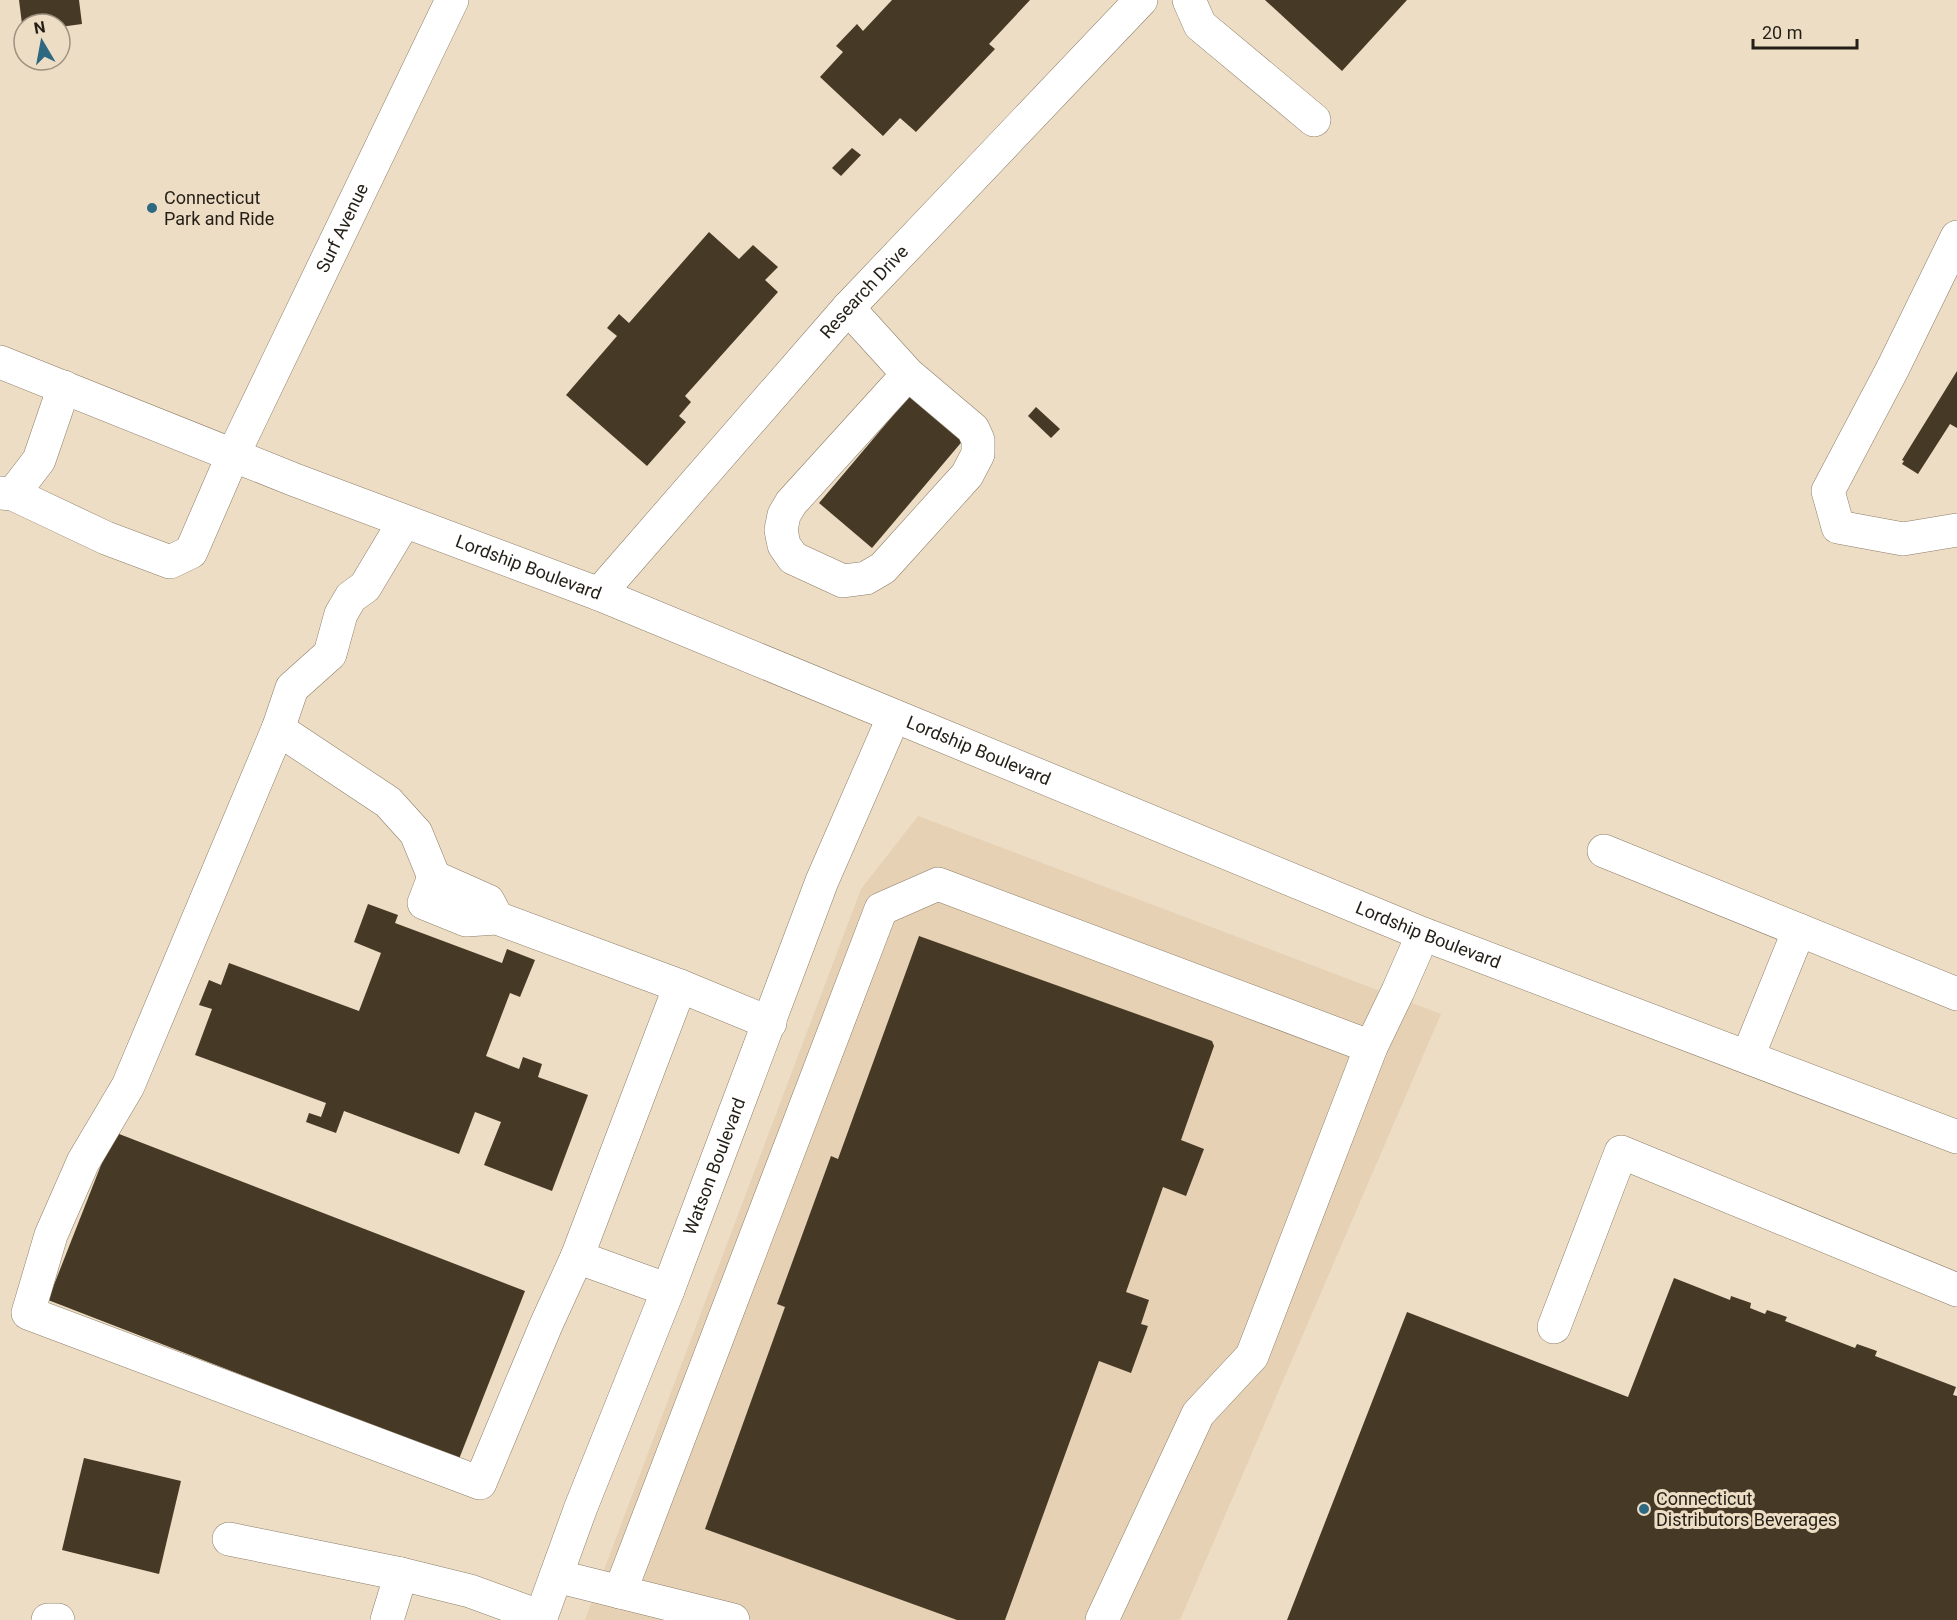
<svg xmlns="http://www.w3.org/2000/svg" width="1957" height="1620" font-family="Roboto,sans-serif">
	<rect width="100%" height="100%" fill="#edddc5"/>
	<polygon fill="#e6d1b4" points="918,816 1441,1014 1180,1620 585,1620 861,889"/>
	<g fill="#463925">
		<polygon points="19,0 79,0 82,24 60,27 60,24 22,24"/>
		<polygon points="892,0 1030,0 989,44 995,49 916,132 900,118 883,136 820,77 843,52 836,46 857,24 863,31"/>
		<polygon points="1265,0 1407,0 1342,71"/>
		<polygon points="852,148 861,155 841,176 832,168"/>
		<polygon points="709,232 739,259 753,245 778,267 765,280 778,292 685,396 691,402 679,416 686,422 647,466 566,395 617,336 607,328 619,314 629,323"/>
		<polygon points="1957,371 1957,428 1950,424 1918,474 1902,464 1904,461 1902,460"/>
		<polygon points="912,393 965,438 872,548 819,503"/>
		<polygon points="1036,407 1060,429 1051,438 1028,416"/>
		<polygon points="368,904 398,915 395,923 502,963 507,949 535,960 520,997 510,993 486,1056 519,1069 523,1057 542,1064 538,1077 588,1095 552,1191 484,1165 501,1122 475,1112 459,1154 344,1111 336,1133 306,1122 309,1113 321,1117 326,1103 195,1055 212,1009 199,1005 209,980 221,985 229,963 359,1011 381,953 354,942"/>
		<polygon points="919,936 1212,1041 1214,1046 1181,1140 1204,1149 1186,1196 1163,1187 1126,1292 1149,1300 1141,1324 1148,1326 1131,1373 1099,1361 1005,1620 957,1620 705,1529 785,1307 777,1304 831,1156 838,1159"/>
		<polygon points="114,1132 525,1291 459,1459 48,1300"/>
		<polygon points="1674,1278 1730,1300 1731,1296 1751,1303 1750,1308 1765,1314 1767,1310 1787,1317 1785,1321 1855,1348 1857,1344 1877,1351 1875,1356 1956,1387 1953,1395 1957,1396 1957,1620 1287,1620 1407,1312 1628,1397"/>
		<polygon points="84,1458 181,1481 159,1574 62,1550"/>
	</g>
	<g fill="none" stroke-linecap="round" stroke-linejoin="round">
		<g stroke="#8c7e68" stroke-width="34">
			<g id="minor">
				<polyline points="1189,0 1200,25 1314,120"/>
				<polyline points="1957,237 1893,368 1828,491 1838,527 1903,539 1957,530"/>
				<polyline points="848,308 908,374 973,429 978,440 978,454 967,475 883,568 866,578 843,581 793,558 784,545 781,530 784,515 791,503 908,374"/>
				<polyline points="0,493 13,494 106,538 170,562 191,552 233,455"/>
				<polyline points="13,494 39,460 64,387"/>
				<polyline points="404,522 365,587 351,597 341,614 330,654 292,688 278,729 128,1086 83,1162 51,1235 28,1313 480,1483 546,1325 577,1257 680,986"/>
				<path id="s1" d="M599,594L848,308L1141,0"/>
				<polyline points="278,729 388,802 416,833 434,877"/>
				<polyline points="1604,851 1957,994"/>
				<polyline points="497,918 488,901 434,877 424,903 466,920 497,918 680,986 770,1023"/>
				<polyline points="1748,1056 1799,930"/>
				<polyline points="577,1257 668,1290"/>
				<polyline points="1554,1327 1621,1152 1957,1290"/>
				<polyline points="229,1539 401,1574 470,1591 541,1617"/>
				<polyline points="556,1576 733,1620"/>
				<polyline points="620,1592 881,909 938,884 1371,1047"/>
				<polyline points="48,1620 58,1620"/>
				<polyline points="387,1620 401,1574"/>
				<path id="s2" d="M540,1620L581,1507L668,1290L822,881L894,716"/>
				<polyline points="1102,1620 1198,1414 1252,1356 1371,1047 1398,991 1423,934"/>
			</g>
		</g>
		<g stroke="#8c7e68" stroke-width="34">
			<g id="major">
				<path id="s3" d="M0,362L295,480L599,594L1423,934L1957,1137"/>
				<path id="s4" d="M233,455L452,0"/>
			</g>
		</g>
		<use href="#minor" stroke="#fff" stroke-width="33"/>
		<use href="#major" stroke="#fff" stroke-width="33"/>
	</g>
	<g fill="#2e6981" stroke="#edddc5" stroke-width="2">
		<circle cx="152" cy="208" r="6"/>
		<circle cx="1644" cy="1509" r="6"/>
	</g>
	<g text-anchor="middle" stroke-width="6" stroke-linejoin="round" paint-order="stroke">
		<g font-size="18" fill="#241f16" stroke="#edddc5" text-anchor="start">
			<text x="164" y="204">Connecticut<tspan x="164" dy="21">Park and Ride</tspan></text>
			<text x="1656" y="1505">Connecticut<tspan x="1656" dy="21">Distributors Beverages</tspan></text>
		</g>
		<g font-size="18" fill="#241f16" stroke="#edddc5">
			<text dy="6" stroke="none"><textPath href="#s4" startOffset="252">Surf Avenue</textPath></text>
			<text dy="6" stroke="none"><textPath href="#s1" startOffset="402">Research Drive</textPath></text>
			<text dy="6" stroke="none"><textPath href="#s3" startOffset="567">Lordship Boulevard</textPath></text>
			<text dy="6" stroke="none"><textPath href="#s3" startOffset="1053">Lordship Boulevard</textPath></text>
			<text dy="6" stroke="none"><textPath href="#s3" startOffset="1539">Lordship Boulevard</textPath></text>
			<text dy="6" stroke="none"><textPath href="#s2" startOffset="486">Watson Boulevard</textPath></text>
		</g>
	</g>
	<g transform="translate(42 42) rotate(350)"><circle r="28" fill="#edddc5" stroke="#9d917f" stroke-width="1.5"/>
	<path d="M0-4.5L10 22L0 15L-10 22Z" fill="#2e6981"/>
	<text y="-9" font-size="16" font-weight="bold" text-anchor="middle" fill="#241f16">N</text>
	</g>
	<path d="M1753 39v9h104v-9" fill="none" stroke="#241f16" stroke-width="3"/>
	<text x="1762" y="39" font-size="18" fill="#241f16" stroke="#edddc5" stroke-width="4.5" paint-order="stroke">20 m</text>
</svg>
